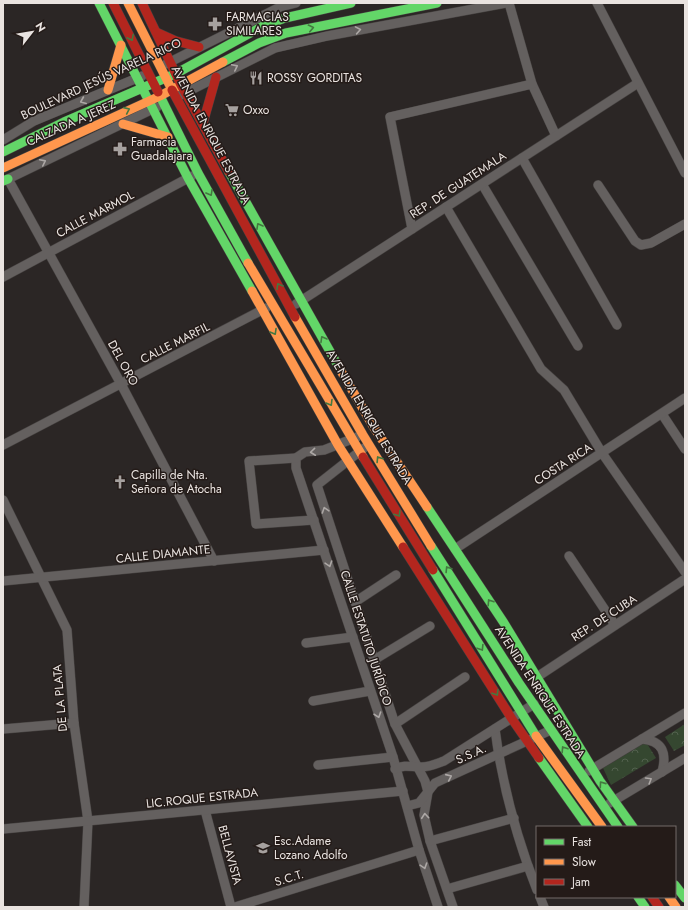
<svg xmlns="http://www.w3.org/2000/svg" width="688" height="910" font-family="Jost,sans-serif">
	<defs>
		<pattern id="forest-crowns" width="20" height="18" patternUnits="userSpaceOnUse"><rect width="20" height="18" fill="#354730"/><path d="M2 6a3 3 0 1 1 6 0M12 15a3 3 0 1 1 6 0" fill="none" stroke="#52614e"/></pattern>
	</defs>
	<rect width="100%" height="100%" fill="#2b2625"/>
	<g fill="url(#forest-crowns)">
		<polygon points="685,724 685,745 674,751 665,737"/>
		<polygon points="646,742 656,758 611,785 603,768"/>
	</g>
	<g fill="none" stroke-linecap="round" stroke-linejoin="round">
		<g stroke="#464241" stroke-width="10">
			<g id="street">
				<polyline points="509,3 532,84 556,136"/>
				<polyline points="597,3 685,173"/>
				<polyline points="166,64 280,7 296,3"/>
				<polyline points="181,95 275,48 327,36 506,3"/>
				<polyline points="157,107 8,179 121,384 214,561"/>
				<polyline points="3,140 34,121 142,76"/>
				<polyline points="522,158 617,325"/>
				<polyline points="482,184 578,346"/>
				<polyline points="598,185 635,241 641,245 651,243 685,224"/>
				<polyline points="446,207 541,369 564,390 602,453 685,572"/>
				<polyline points="412,229 390,117 532,84"/>
				<polyline points="3,277 192,176"/>
				<polyline points="296,304 638,83"/>
				<polyline points="662,414 685,449"/>
				<polyline points="357,437 324,450 305,452 296,458 296,468 393,757 419,850 438,907"/>
				<polyline points="3,445 266,308"/>
				<polyline points="364,448 317,485 395,724 425,781 428,792 424,815 430,841 453,907"/>
				<polyline points="296,458 249,461 256,524 314,520"/>
				<polyline points="3,500 67,630 74,723 88,821 84,907"/>
				<polyline points="455,549 685,398"/>
				<polyline points="569,556 615,625"/>
				<polyline points="3,581 324,550"/>
				<polyline points="355,602 396,575"/>
				<polyline points="306,643 353,637"/>
				<polyline points="374,660 430,626"/>
				<polyline points="537,677 685,579"/>
				<polyline points="313,701 370,691"/>
				<polyline points="395,724 465,677"/>
				<polyline points="3,729 74,723"/>
				<path d="M495,729C502,784 517,839 537,890"/>
				<path d="M642,739C663,741 667,753 662,772"/>
				<polyline points="318,765 393,757"/>
				<path d="M395,769C405,764 411,767 421,767C430,767 436,764 444,761L534,704"/>
				<polyline points="589,771 685,713"/>
				<polyline points="610,803 685,758"/>
				<polyline points="407,806 419,803 435,783 551,730"/>
				<polyline points="205,810 231,907"/>
				<polyline points="3,829 403,791"/>
				<polyline points="430,841 514,818"/>
				<polyline points="447,889 528,866"/>
				<polyline points="540,897 544,907"/>
				<polyline points="235,907 419,850"/>
			</g>
		</g>
		<g stroke="#464241" stroke-width="10">
			<g id="fast">
				<polyline points="99,3 188,178 252,291"/>
				<polyline points="223,62 259,43 286,33 437,3"/>
				<polyline points="160,96 198,173 248,263"/>
				<polyline points="3,152 64,122 177,73 263,26 285,18 351,3"/>
				<polyline points="229,172 341,371"/>
				<polyline points="3,181 8,179"/>
				<polyline points="427,507 504,623 600,781 633,827"/>
				<polyline points="431,546 519,683 618,827"/>
				<polyline points="433,570 536,736"/>
				<polyline points="539,758 588,827"/>
				<polyline points="675,885 685,898"/>
				<polyline points="638,897 645,907"/>
			</g>
		</g>
		<g stroke="#464241" stroke-width="10">
			<g id="slow">
				<polyline points="128,3 170,86"/>
				<polyline points="108,90 121,45"/>
				<polyline points="123,124 168,137"/>
				<polyline points="3,168 160,96 223,62"/>
				<polyline points="248,263 363,457"/>
				<polyline points="252,291 338,445 403,547"/>
				<polyline points="295,317 363,435 431,546"/>
				<polyline points="341,371 373,426 427,507"/>
				<polyline points="536,736 602,827"/>
				<polyline points="669,897 676,907"/>
			</g>
		</g>
		<g stroke="#464241" stroke-width="10">
			<g id="jam">
				<polyline points="113,3 158,92"/>
				<polyline points="142,3 181,85 229,172"/>
				<polyline points="156,32 176,41 199,47"/>
				<polyline points="172,90 295,317"/>
				<polyline points="203,123 216,77"/>
				<polyline points="363,457 433,570"/>
				<polyline points="403,547 512,719 539,758"/>
				<polyline points="652,897 659,907"/>
			</g>
		</g>
		<use href="#street" stroke="#64605f" stroke-width="9"/>
		<use href="#fast" stroke="#63d668" stroke-width="9"/>
		<use href="#slow" stroke="#ff974d" stroke-width="9"/>
		<use href="#jam" stroke="#b3261e" stroke-width="9"/>
	</g>
	<defs><path id="oneway-chevron" d="M-2-3.5L2.5 0L-2 3.5" fill="none" stroke-width="1.6" stroke-linecap="round" stroke-linejoin="round"/></defs>
	<g stroke="#447840">
		<use href="#oneway-chevron" transform="translate(311 28) rotate(-12)"/>
		<use href="#oneway-chevron" transform="translate(131 38) rotate(63)"/>
		<use href="#oneway-chevron" transform="translate(127 110) rotate(-24)"/>
		<use href="#oneway-chevron" transform="translate(210 193) rotate(61)"/>
		<use href="#oneway-chevron" transform="translate(259 226) rotate(-119)"/>
		<use href="#oneway-chevron" transform="translate(279 286) rotate(-120)"/>
		<use href="#oneway-chevron" transform="translate(274 332) rotate(60)"/>
		<use href="#oneway-chevron" transform="translate(323 339) rotate(-120)"/>
		<use href="#oneway-chevron" transform="translate(330 403) rotate(59)"/>
		<use href="#oneway-chevron" transform="translate(379 459) rotate(-122)"/>
		<use href="#oneway-chevron" transform="translate(398 514) rotate(58)"/>
		<use href="#oneway-chevron" transform="translate(448 569) rotate(-122)"/>
		<use href="#oneway-chevron" transform="translate(490 602) rotate(-123)"/>
		<use href="#oneway-chevron" transform="translate(481 648) rotate(58)"/>
		<use href="#oneway-chevron" transform="translate(496 693) rotate(58)"/>
		<use href="#oneway-chevron" transform="translate(564 749) rotate(-123)"/>
		<use href="#oneway-chevron" transform="translate(602 784) rotate(-125)"/>
	</g>
	<g stroke="#ada8a6">
		<use href="#oneway-chevron" transform="translate(358 30) rotate(-10)"/>
		<use href="#oneway-chevron" transform="translate(235 67) rotate(-27)"/>
		<use href="#oneway-chevron" transform="translate(83 101) rotate(157)"/>
		<use href="#oneway-chevron" transform="translate(43 162) rotate(-26)"/>
		<use href="#oneway-chevron" transform="translate(313 452) rotate(174)"/>
		<use href="#oneway-chevron" transform="translate(325 510) rotate(-108)"/>
		<use href="#oneway-chevron" transform="translate(329 564) rotate(72)"/>
		<use href="#oneway-chevron" transform="translate(378 715) rotate(71)"/>
		<use href="#oneway-chevron" transform="translate(449 777) rotate(-24)"/>
		<use href="#oneway-chevron" transform="translate(649 780) rotate(-31)"/>
		<use href="#oneway-chevron" transform="translate(425 816) rotate(-95)"/>
		<use href="#oneway-chevron" transform="translate(424 866) rotate(72)"/>
	</g>
	<defs>
		<g id="pharmacy-bare" transform="scale(1.08)"><path d="M-2-6h4v4h4v4h-4v4h-4v-4h-4v-4h4Z" fill="#a6a19f" stroke="#241b18" stroke-width="2.5" paint-order="stroke"/></g>
		<g id="restaurant-bare" transform="scale(1.08)"><path d="M-5-6h1v4h1v-4h1v4h1v-4h1v5L-1.5 .5V6h-2V.5L-5-1ZM5-6V6H3V1.5H1.5Q1.5-4 5-6Z" fill="#a6a19f" stroke="#241b18" stroke-width="2.5" paint-order="stroke"/></g>
		<g id="supermarket-bare" transform="scale(1.08)"><path d="M-6-5.5h2.5l.6 2H6L4.5 2H-2.5L-4.4-4H-6ZM-1.5 3.2a1.3 1.3 0 1 0 .1 0ZM3 3.2a1.3 1.3 0 1 0 .1 0Z" fill="#a6a19f" stroke="#241b18" stroke-width="2.5" paint-order="stroke"/></g>
		<g id="church-bare" transform="scale(1.08)"><path d="M-1.2-6h2.4v3.5h3.3v2.4h-3.3V6h-2.4V-.1h-3.3v-2.4h3.3Z" fill="#a6a19f" stroke="#241b18" stroke-width="2.5" paint-order="stroke"/></g>
		<g id="school-bare" transform="scale(1.08)"><path d="M0-5L7-2L0 1L-7-2ZM-4 1L0 2.5L4 1V4Q0 6-4 4Z" fill="#a6a19f" stroke="#241b18" stroke-width="2.5" paint-order="stroke"/></g>
	</defs>
	<g fill-rule="evenodd">
		<use href="#pharmacy-bare" x="215" y="24"/>
		<use href="#restaurant-bare" x="256" y="78"/>
		<use href="#supermarket-bare" x="232" y="110"/>
		<use href="#pharmacy-bare" x="120" y="149"/>
		<use href="#church-bare" x="120" y="482"/>
		<use href="#school-bare" x="263" y="848"/>
	</g>
	<g text-anchor="middle" stroke-width="3" stroke-linejoin="round" paint-order="stroke">
		<g font-size="12" fill="#e9e3e0" stroke="#241b18" text-anchor="start">
			<text x="226" y="21">FARMACIAS<tspan x="226" dy="14">SIMILARES</tspan></text>
			<text x="267" y="82">ROSSY GORDITAS</text>
			<text x="243" y="114">Oxxo</text>
			<text x="131" y="146">Farmacia<tspan x="131" dy="14">Guadalajara</tspan></text>
			<text x="131" y="479">Capilla de Nta.<tspan x="131" dy="14">Señora de Atocha</tspan></text>
			<text x="274" y="845">Esc.Adame<tspan x="274" dy="14">Lozano Adolfo</tspan></text>
		</g>
		<g font-size="12" fill="#e9e3e0" stroke="#241b18">
			<text transform="translate(101 79) rotate(-25)" y="4">BOULEVARD JESÚS VARELA RICO</text>
			<text transform="translate(71 123) rotate(-24)" y="4">CALZADA A JEREZ</text>
			<text transform="translate(211 135) rotate(62)" y="4">AVENIDA ENRIQUE ESTRADA</text>
			<text transform="translate(458 185) rotate(-33)" y="4">REP. DE GUATEMALA</text>
			<text transform="translate(95 214) rotate(-28)" y="4">CALLE MARMOL</text>
			<text transform="translate(175 343) rotate(-27)" y="4">CALLE MARFIL</text>
			<text transform="translate(123 363) rotate(61)" y="4">DEL ORO</text>
			<text transform="translate(369 417) rotate(59)" y="4">AVENIDA ENRIQUE ESTRADA</text>
			<text transform="translate(563 464) rotate(-33)" y="4">COSTA RICA</text>
			<text transform="translate(163 554) rotate(-6)" y="4">CALLE DIAMANTE</text>
			<text transform="translate(604 618) rotate(-33)" y="4">REP. DE CUBA</text>
			<text transform="translate(366 638) rotate(72)" y="4">CALLE ESTATUTO JURÍDICO</text>
			<text transform="translate(540 692) rotate(57)" y="4">AVENIDA ENRIQUE ESTRADA</text>
			<text transform="translate(60 698) rotate(-95)" y="4">DE LA PLATA</text>
			<text transform="translate(471 754) rotate(-24)" y="4">S.S.A.</text>
			<text transform="translate(202 798) rotate(-6)" y="4">LIC.ROQUE ESTRADA</text>
			<text transform="translate(230 855) rotate(75)" y="4">BELLAVISTA</text>
			<text transform="translate(289 878) rotate(-17)" y="4">S.C.T.</text>
		</g>
	</g>
	<rect width="688" height="910" fill="none" stroke="#e9e3e0" stroke-width="8"/>
	<rect x="536" y="826" width="140" height="72" fill="#241b18" stroke="#736b68"/>
	<rect x="544" y="839" width="20" height="6" fill="#63d668" stroke="#736b68"/>
	<text x="572" y="846" font-size="12" fill="#e9e3e0">Fast</text>
	<rect x="544" y="859" width="20" height="6" fill="#ff974d" stroke="#736b68"/>
	<text x="572" y="866" font-size="12" fill="#e9e3e0">Slow</text>
	<rect x="544" y="879" width="20" height="6" fill="#b3261e" stroke="#736b68"/>
	<text x="572" y="886" font-size="12" fill="#e9e3e0">Jam</text>
	<g transform="translate(32 32) rotate(59)" stroke="#241b18" stroke-width="3" paint-order="stroke">
	<path d="M0-3L7 15L0 10L-7 15Z" fill="#e9e3e0"/>
	<text y="-6" font-size="11" font-weight="bold" text-anchor="middle" fill="#e9e3e0">N</text>
	</g>
</svg>
